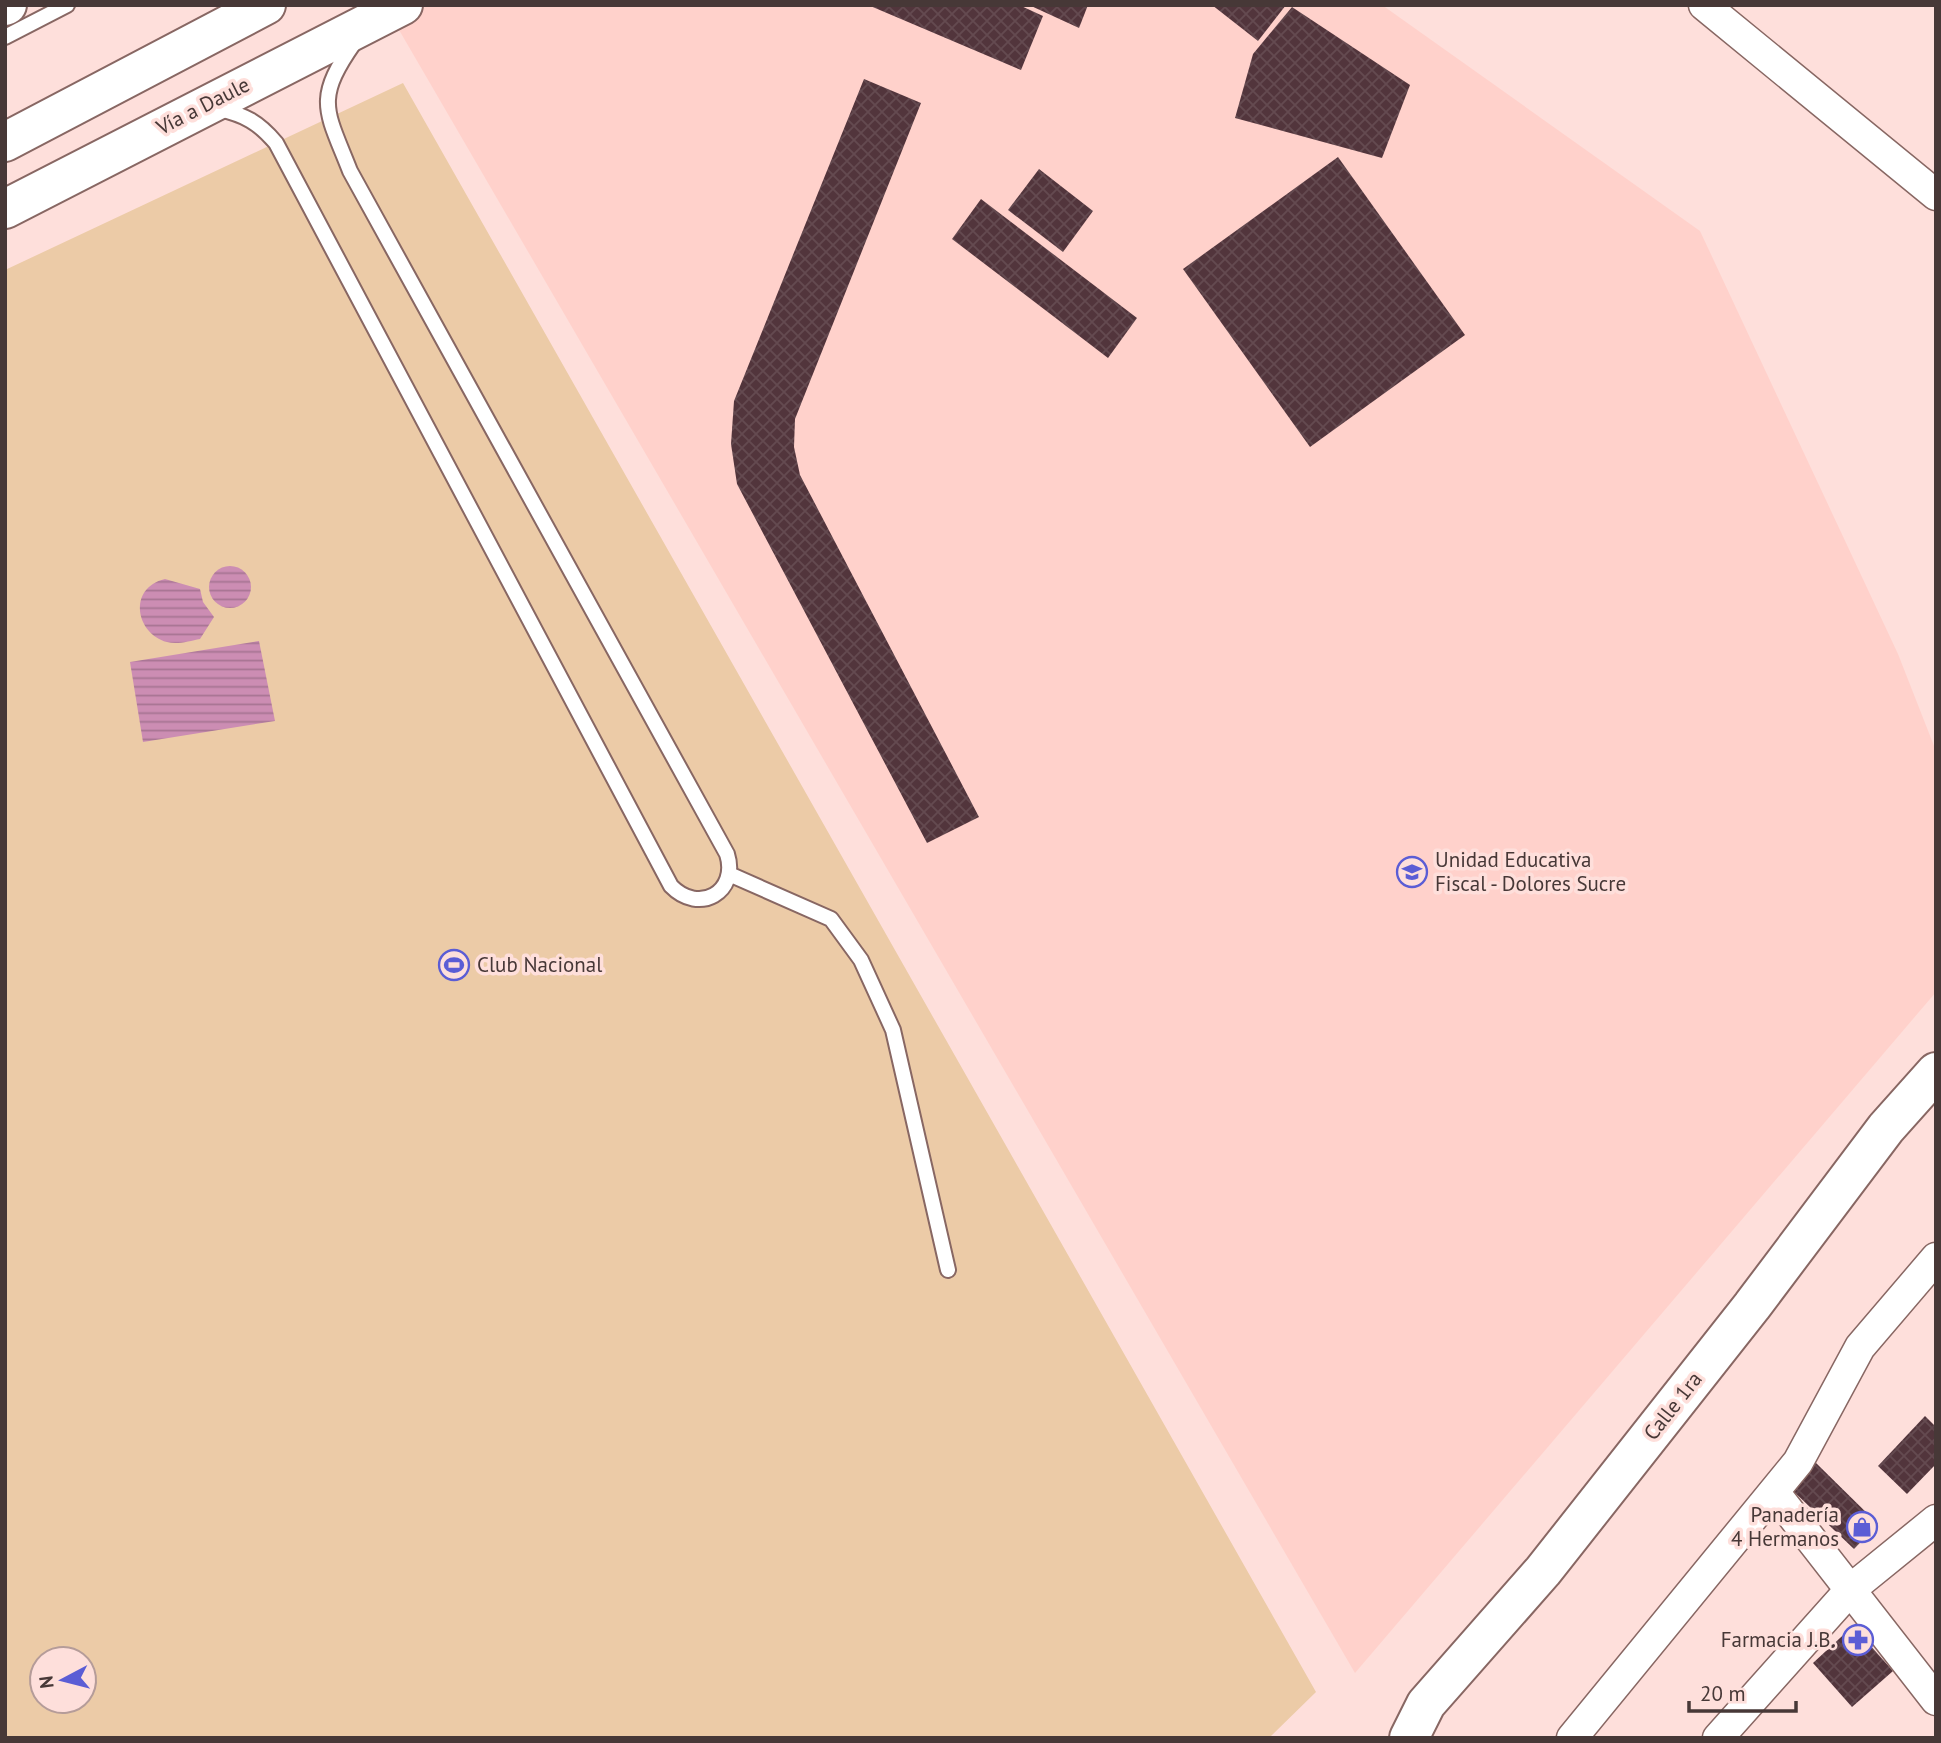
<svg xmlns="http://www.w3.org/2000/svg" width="1941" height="1743" font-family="'PT Sans',sans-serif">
	<defs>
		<pattern id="water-rules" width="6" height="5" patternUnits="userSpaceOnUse" patternTransform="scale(1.75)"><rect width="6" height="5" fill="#cc8db3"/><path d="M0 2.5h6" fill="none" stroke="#a77492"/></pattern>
		<pattern id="building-cross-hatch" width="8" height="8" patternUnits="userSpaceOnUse" patternTransform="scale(1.75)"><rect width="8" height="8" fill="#52353c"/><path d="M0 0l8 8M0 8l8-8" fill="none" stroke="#644a50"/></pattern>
	</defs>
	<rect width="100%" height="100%" fill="#fedfdb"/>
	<polygon fill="#ffd1cb" points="429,5 1382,5 1700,231 1898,654 1936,751 1936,992 1355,1673 395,23"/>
	<path fill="#eccba7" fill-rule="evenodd" d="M403,83L1316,1692L1269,1738H5V270ZM42,1659H84V1701H42Z"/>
	<g fill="url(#water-rules)">
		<circle cx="230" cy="587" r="21"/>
		<path d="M165,579L200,589L203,602L214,617L200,639C190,641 177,645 167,642C136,634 127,588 165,579Z"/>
		<polygon points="259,641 275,721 143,742 130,662"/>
	</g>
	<g fill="url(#building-cross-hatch)">
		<polygon points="868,5 1019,5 1043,16 1021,70"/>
		<polygon points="1029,5 1088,5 1079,28"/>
		<polygon points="1212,5 1286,5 1258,41"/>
		<polygon points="1292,7 1410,85 1382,158 1235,118 1253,54"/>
		<polygon points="864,79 921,103 795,419 794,447 800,475 979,817 927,843 737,484 731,444 734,401"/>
		<polygon points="1338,157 1465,335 1310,447 1183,269"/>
		<polygon points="1039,169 1093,211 1063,252 1008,210"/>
		<polygon points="981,199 1137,318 1108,358 952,239"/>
		<polygon points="1925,1416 1936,1427 1936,1464 1907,1494 1878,1466"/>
		<polygon points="1815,1462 1878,1524 1854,1549 1790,1488"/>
		<polygon points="1853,1626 1893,1671 1852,1707 1813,1663"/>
	</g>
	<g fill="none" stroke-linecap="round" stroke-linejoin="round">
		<g stroke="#886763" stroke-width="18">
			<g id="lane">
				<polyline points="5,37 67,5"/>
				<path d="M219,109C245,115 258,122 276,143L671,886C699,915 739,892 727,854L350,171C326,110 314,100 354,43"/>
				<polyline points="729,874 831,919 861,960 893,1030 948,1270"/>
			</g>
		</g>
		<g stroke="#886763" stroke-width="33">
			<g id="street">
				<polyline points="1704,5 1936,195"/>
				<polyline points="1774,1492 1936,1700"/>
				<polyline points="1572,1738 1798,1462 1860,1347 1936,1258"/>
				<polyline points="1718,1738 1851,1589 1936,1520"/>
			</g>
		</g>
		<g stroke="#886763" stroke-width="42">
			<g id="secondary">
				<polyline points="5,209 403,5"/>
				<polyline points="1409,1738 1426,1704 1543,1571 1752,1306 1886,1128 1936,1072"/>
			</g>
		</g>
		<g stroke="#886763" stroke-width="42">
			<g id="primary">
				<polyline points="5,6 7,5"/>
				<polyline points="5,142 266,5"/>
			</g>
		</g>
		<use href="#lane" stroke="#fff" stroke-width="14"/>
		<use href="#street" stroke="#fff" stroke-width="30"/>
		<use href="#secondary" stroke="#fff" stroke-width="38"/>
		<use href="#primary" stroke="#fff" stroke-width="38"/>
	</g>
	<defs>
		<g id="school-ring" transform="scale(1.575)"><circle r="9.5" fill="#fedfdb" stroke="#5b5dd5" stroke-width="1.5"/><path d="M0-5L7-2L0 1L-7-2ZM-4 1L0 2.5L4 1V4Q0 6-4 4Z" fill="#5b5dd5"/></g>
		<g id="stadium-ring" transform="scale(1.575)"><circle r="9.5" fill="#fedfdb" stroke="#5b5dd5" stroke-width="1.5"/><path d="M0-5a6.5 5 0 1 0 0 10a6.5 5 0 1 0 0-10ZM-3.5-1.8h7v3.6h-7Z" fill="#5b5dd5"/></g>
		<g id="shop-ring" transform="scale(1.575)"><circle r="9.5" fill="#fedfdb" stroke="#5b5dd5" stroke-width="1.5"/><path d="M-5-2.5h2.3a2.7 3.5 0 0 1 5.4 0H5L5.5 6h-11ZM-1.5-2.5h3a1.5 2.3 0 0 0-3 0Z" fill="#5b5dd5"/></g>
		<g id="pharmacy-ring" transform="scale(1.575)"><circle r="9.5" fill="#fedfdb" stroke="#5b5dd5" stroke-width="1.5"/><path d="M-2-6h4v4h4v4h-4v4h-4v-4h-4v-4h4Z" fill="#5b5dd5"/></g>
	</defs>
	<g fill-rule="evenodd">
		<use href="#school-ring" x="1412" y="872"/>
		<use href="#stadium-ring" x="454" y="965"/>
		<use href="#shop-ring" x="1862" y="1527"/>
		<use href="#pharmacy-ring" x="1858" y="1640"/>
	</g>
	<g text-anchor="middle" stroke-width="7" stroke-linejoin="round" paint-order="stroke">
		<g font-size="21" fill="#473837" stroke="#fedfdb">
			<text transform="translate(203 106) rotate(-27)" y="7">Vía a Daule</text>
			<text transform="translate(1673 1406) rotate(-52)" y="7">Calle 1ra</text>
		</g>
		<g font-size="21" fill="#473837" stroke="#fedfdb" text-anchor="start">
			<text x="1435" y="867">Unidad Educativa<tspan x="1435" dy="24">Fiscal - Dolores Sucre</tspan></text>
			<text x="477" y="972">Club Nacional</text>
			<text x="1839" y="1522" text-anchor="end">Panadería<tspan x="1839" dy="24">4 Hermanos</tspan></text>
			<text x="1835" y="1647" text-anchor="end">Farmacia J.B.</text>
		</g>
	</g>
	<rect width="1941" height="1743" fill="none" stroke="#473837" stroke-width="14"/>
	<g transform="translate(63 1680) rotate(263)"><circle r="33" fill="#fedfdb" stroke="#b59c99" stroke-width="2"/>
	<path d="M0-5L12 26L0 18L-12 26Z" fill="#5b5dd5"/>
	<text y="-10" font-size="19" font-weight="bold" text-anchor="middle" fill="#473837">N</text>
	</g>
	<path d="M1689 1701v10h107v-10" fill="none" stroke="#473837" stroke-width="3.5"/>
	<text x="1700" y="1701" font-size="21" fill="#473837" stroke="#fedfdb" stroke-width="5" paint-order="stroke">20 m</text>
</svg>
